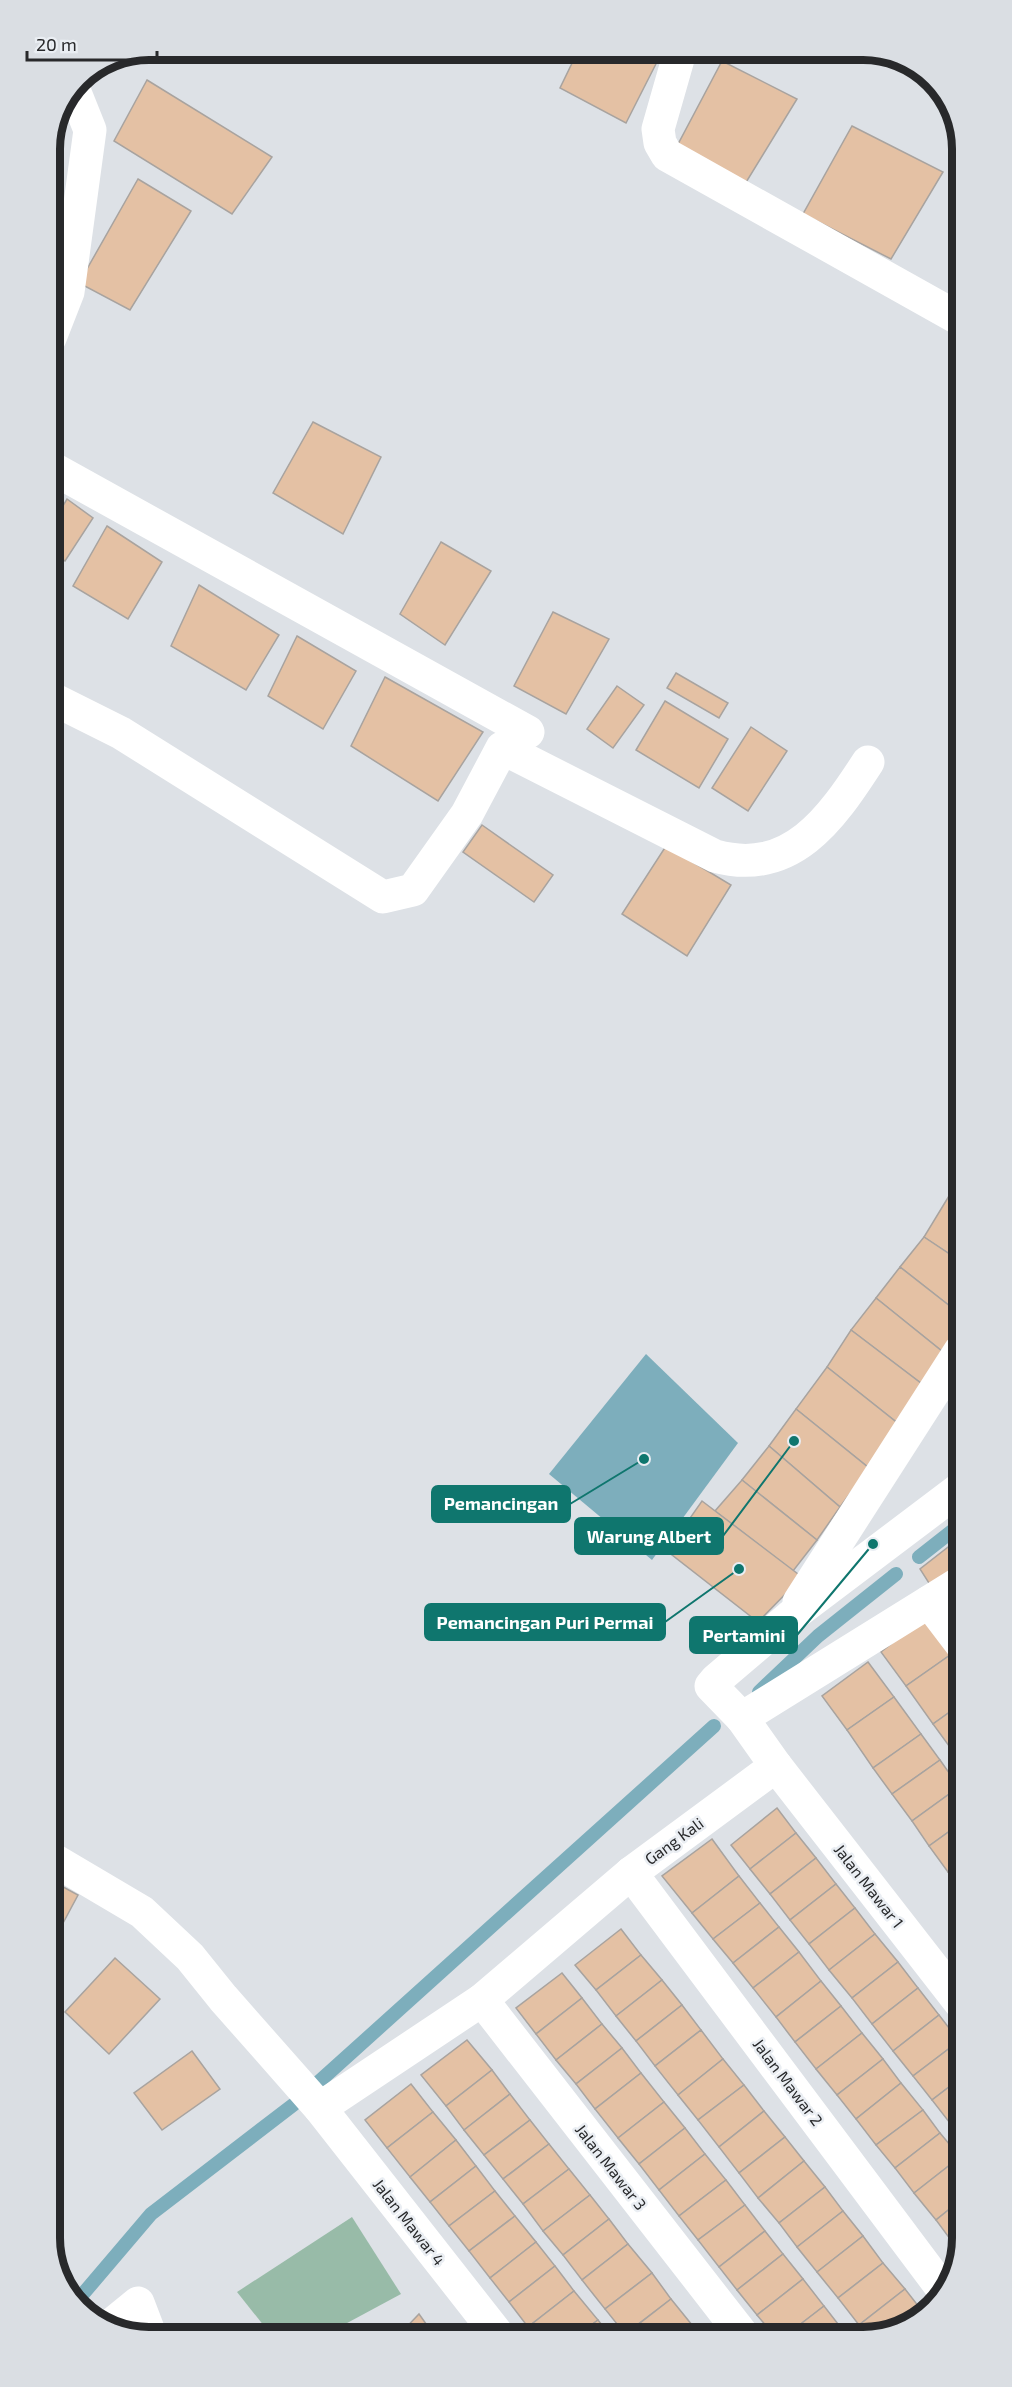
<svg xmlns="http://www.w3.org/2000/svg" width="1012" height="2387" font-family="'Exo 2',sans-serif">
	<rect width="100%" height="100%" fill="#dde1e6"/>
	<polygon fill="#98bba8" points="352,2217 401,2294 323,2336 272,2336 237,2292"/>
	<polygon fill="#7daebc" points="646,1354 738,1443 652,1560 549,1474"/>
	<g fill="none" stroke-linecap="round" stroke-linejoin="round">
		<g stroke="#7daebc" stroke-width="14">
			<polyline points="919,1557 961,1524"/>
			<polyline points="759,1692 818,1636 896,1574"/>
			<polyline points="312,2088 714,1726"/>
			<polyline points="77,2301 151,2214 293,2105"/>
		</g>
	</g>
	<g fill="#e4c1a4" stroke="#a8a39f" stroke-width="1.5">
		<polygon points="662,52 626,123 560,88 577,53"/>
		<polygon points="722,61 797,99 745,184 676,148"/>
		<polygon points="147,80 272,157 232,214 114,141"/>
		<polygon points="852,126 943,172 891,259 803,214"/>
		<polygon points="138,179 191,211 130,310 79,283"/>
		<polygon points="50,193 69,204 50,239"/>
		<polygon points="313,422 381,457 343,534 273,493"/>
		<polygon points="67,499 93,518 65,561 51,553 51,526"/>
		<polygon points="107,526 162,562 128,619 73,586"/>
		<polygon points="441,542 491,571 445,645 400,614"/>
		<polygon points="199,585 279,635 246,690 171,646"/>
		<polygon points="553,612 609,639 566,714 514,686"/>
		<polygon points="297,636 356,671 323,729 268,696"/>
		<polygon points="676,673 728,703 719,718 667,688"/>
		<polygon points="385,677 483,732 438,801 351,746"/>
		<polygon points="617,686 644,705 613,748 587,729"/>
		<polygon points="665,701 728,739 699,788 636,750"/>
		<polygon points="751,727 787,751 748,811 712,788"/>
		<polygon points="482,825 553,875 534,902 463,852"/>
		<polygon points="666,846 731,885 687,956 622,914"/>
		<polygon points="960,1178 960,1205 949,1196"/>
		<polygon points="949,1196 960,1205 960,1261 924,1237"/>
		<polygon points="924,1237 960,1261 960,1314 900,1267"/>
		<polygon points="900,1267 960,1314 960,1336 948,1356 876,1298"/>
		<polygon points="876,1298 948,1356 926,1387 851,1330"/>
		<polygon points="851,1330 926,1387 900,1425 827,1367"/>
		<polygon points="827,1367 900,1425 869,1468 796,1409"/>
		<polygon points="796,1409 869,1468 840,1507 769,1446"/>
		<polygon points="769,1446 840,1507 817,1540 742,1480"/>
		<polygon points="742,1480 817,1540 793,1571 715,1511"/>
		<polygon points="702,1501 802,1577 758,1622 667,1551"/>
		<polygon points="952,1544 961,1553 961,1569 934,1591 920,1569"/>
		<polygon points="927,1615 953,1653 906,1686 881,1652"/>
		<polygon points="953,1653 961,1663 961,1704 933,1724 906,1686"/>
		<polygon points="868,1662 894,1697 847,1730 822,1696"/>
		<polygon points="894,1697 921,1734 873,1768 847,1730"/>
		<polygon points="961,1704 961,1744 952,1750 933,1724"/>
		<polygon points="921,1734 940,1760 892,1794 873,1768"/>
		<polygon points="961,1744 961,1764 952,1750"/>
		<polygon points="940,1760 959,1787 912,1821 892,1794"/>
		<polygon points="959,1787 961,1791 961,1823 929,1846 912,1821"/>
		<polygon points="777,1808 796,1833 750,1869 731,1845"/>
		<polygon points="961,1823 962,1863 948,1872 929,1846"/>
		<polygon points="796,1833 816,1858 770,1894 750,1869"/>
		<polygon points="712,1839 739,1876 692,1913 662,1876"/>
		<polygon points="816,1858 836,1884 790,1920 770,1894"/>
		<polygon points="962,1863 962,1891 948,1872"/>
		<polygon points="739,1876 760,1903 713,1939 692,1913"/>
		<polygon points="54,1882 78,1895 54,1940"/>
		<polygon points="836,1884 855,1908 809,1944 790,1920"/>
		<polygon points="760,1903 779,1927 733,1963 713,1939"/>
		<polygon points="855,1908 875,1934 829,1970 809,1944"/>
		<polygon points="779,1927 799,1952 753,1988 733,1963"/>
		<polygon points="621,1929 641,1955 596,1990 575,1965"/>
		<polygon points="875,1934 898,1962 852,1998 829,1970"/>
		<polygon points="799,1952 821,1981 776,2017 753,1988"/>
		<polygon points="641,1955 662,1980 616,2016 596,1990"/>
		<polygon points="115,1958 160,1999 109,2054 65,2012"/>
		<polygon points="898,1962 918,1988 872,2024 852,1998"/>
		<polygon points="562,1973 582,1998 536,2034 516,2008"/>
		<polygon points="662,1980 682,2005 636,2041 616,2016"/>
		<polygon points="821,1981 841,2006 795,2042 776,2017"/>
		<polygon points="918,1988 939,2015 893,2051 872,2024"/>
		<polygon points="582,1998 602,2024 556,2060 536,2034"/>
		<polygon points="682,2005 701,2030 655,2066 636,2041"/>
		<polygon points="841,2006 862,2033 816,2069 795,2042"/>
		<polygon points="939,2015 959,2041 913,2076 893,2051"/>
		<polygon points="602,2024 622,2048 576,2084 556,2060"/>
		<polygon points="701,2030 723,2059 678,2095 655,2066"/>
		<polygon points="862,2033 883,2059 837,2095 816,2069"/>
		<polygon points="467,2040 492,2070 446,2106 421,2075"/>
		<polygon points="959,2041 962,2045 962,2077 932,2100 913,2076"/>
		<polygon points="622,2048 641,2073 595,2109 576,2084"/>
		<polygon points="192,2051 220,2089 162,2130 134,2093"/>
		<polygon points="723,2059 744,2085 698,2120 678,2095"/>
		<polygon points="883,2059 901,2083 856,2119 837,2095"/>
		<polygon points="492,2070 510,2094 464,2130 446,2106"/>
		<polygon points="641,2073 664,2102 618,2138 595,2109"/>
		<polygon points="962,2077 962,2119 953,2127 932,2100"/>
		<polygon points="901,2083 923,2110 876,2145 856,2119"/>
		<polygon points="411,2084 433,2112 387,2148 365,2120"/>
		<polygon points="744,2085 764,2111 719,2147 698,2120"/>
		<polygon points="510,2094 530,2120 484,2155 464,2130"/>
		<polygon points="664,2102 685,2128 639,2164 618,2138"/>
		<polygon points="923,2110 940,2133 895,2168 876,2145"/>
		<polygon points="764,2111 785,2137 739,2173 719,2147"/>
		<polygon points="433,2112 456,2140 410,2177 387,2148"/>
		<polygon points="962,2119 962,2139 953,2127"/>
		<polygon points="530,2120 549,2144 503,2179 484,2155"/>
		<polygon points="685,2128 705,2154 659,2190 639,2164"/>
		<polygon points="940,2133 960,2157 914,2193 895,2168"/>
		<polygon points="785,2137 804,2161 758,2198 739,2173"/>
		<polygon points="456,2140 476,2166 430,2202 410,2177"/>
		<polygon points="549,2144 569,2169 523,2204 503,2179"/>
		<polygon points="705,2154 726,2180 679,2216 659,2190"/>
		<polygon points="960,2157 962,2160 962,2199 936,2220 914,2193"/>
		<polygon points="804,2161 825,2187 779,2223 758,2198"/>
		<polygon points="476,2166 495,2191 449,2226 430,2202"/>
		<polygon points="569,2169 590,2195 543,2231 523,2204"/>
		<polygon points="726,2180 745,2205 698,2240 679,2216"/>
		<polygon points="825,2187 843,2211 797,2247 779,2223"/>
		<polygon points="495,2191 515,2216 469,2251 449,2226"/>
		<polygon points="590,2195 609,2219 563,2255 543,2231"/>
		<polygon points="962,2199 962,2238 956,2247 936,2220"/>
		<polygon points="745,2205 765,2231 719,2267 698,2240"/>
		<polygon points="843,2211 863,2236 817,2272 797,2247"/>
		<polygon points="515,2216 536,2242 490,2278 469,2251"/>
		<polygon points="609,2219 628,2244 582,2280 563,2255"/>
		<polygon points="765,2231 783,2254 737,2290 719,2267"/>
		<polygon points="863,2236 883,2263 838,2298 817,2272"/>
		<polygon points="536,2242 555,2266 509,2302 490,2278"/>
		<polygon points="628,2244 652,2273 605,2309 582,2280"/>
		<polygon points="783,2254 803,2279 757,2315 737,2290"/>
		<polygon points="883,2263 905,2289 859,2325 838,2298"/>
		<polygon points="555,2266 574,2291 528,2327 509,2302"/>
		<polygon points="652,2273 671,2299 625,2334 605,2309"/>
		<polygon points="803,2279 824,2306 789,2333 772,2333 757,2315"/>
		<polygon points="905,2289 923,2312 895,2332 865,2333 859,2325"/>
		<polygon points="574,2291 598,2320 579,2334 534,2335 528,2327"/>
		<polygon points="671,2299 692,2325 681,2334 626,2334"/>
		<polygon points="824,2306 845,2333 789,2333"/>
		<polygon points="419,2314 434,2335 398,2336"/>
		<polygon points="598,2320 609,2334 579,2334"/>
	</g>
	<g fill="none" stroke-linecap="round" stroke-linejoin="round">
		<g stroke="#fff" stroke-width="33">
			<polyline points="680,52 658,129 660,143 667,155 958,318"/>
			<polyline points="50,338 68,292 90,130 74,90"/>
			<polyline points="50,467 528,732"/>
			<path d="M51,698L121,733L383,897L413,890L467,814L502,748L715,856C791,877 831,819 868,762"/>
			<polyline points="799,1602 960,1351"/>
			<polyline points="929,1602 961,1644"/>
			<polyline points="742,1718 711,1686 716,1680 790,1617 961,1488"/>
			<polyline points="776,1766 962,2005"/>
			<polyline points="54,1860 142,1912 190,1957 223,1998 320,2108 498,2335"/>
			<polyline points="631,1873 944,2291"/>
			<polyline points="482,2000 741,2333"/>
			<polyline points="320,2108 482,2000 631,1873 776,1766 742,1718 961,1582"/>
			<polyline points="111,2325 138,2303 151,2337"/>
		</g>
	</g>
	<g text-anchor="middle" stroke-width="5" stroke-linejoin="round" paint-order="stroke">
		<g font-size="16" fill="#28292b" stroke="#eaeef3">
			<text transform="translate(674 1841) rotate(-36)" y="6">Gang Kali</text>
			<text transform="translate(869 1886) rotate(52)" y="6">Jalan Mawar 1</text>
			<text transform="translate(788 2082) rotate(53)" y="6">Jalan Mawar 2</text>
			<text transform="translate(611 2167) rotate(52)" y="6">Jalan Mawar 3</text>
			<text transform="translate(409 2222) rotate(52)" y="6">Jalan Mawar 4</text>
		</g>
	</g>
	<path d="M0 0H1012V2387H0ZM149 60H863A89 89 0 0 1 952 149V2238A89 89 0 0 1 863 2327H149A89 89 0 0 1 60 2238V149A89 89 0 0 1 149 60Z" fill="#dadee3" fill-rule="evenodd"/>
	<path fill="none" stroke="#28292b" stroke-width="8" d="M149 60H863A89 89 0 0 1 952 149V2238A89 89 0 0 1 863 2327H149A89 89 0 0 1 60 2238V149A89 89 0 0 1 149 60Z"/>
	<path fill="none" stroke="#0f766e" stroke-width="2" d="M644 1459L570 1504M794 1441L723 1536M739 1569L665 1622M873 1544L797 1635"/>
	<g fill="#0f766e" stroke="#eaeef3" stroke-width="2">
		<circle cx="644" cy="1459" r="6"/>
		<circle cx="794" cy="1441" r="6"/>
		<circle cx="739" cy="1569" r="6"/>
		<circle cx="873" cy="1544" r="6"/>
	</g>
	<g fill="#0f766e" stroke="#0f766e" stroke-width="2">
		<rect x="432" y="1486" width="138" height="36" rx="6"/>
		<rect x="575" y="1518" width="148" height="36" rx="6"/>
		<rect x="425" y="1604" width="240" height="36" rx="6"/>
		<rect x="690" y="1617" width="107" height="36" rx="6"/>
	</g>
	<g font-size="18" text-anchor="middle" font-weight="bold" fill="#fff">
		<text x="501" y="1510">Pemancingan</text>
		<text x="649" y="1543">Warung Albert</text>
		<text x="545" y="1629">Pemancingan Puri Permai</text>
		<text x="744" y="1642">Pertamini</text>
	</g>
	<path d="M27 51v9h130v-9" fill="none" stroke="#28292b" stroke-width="3"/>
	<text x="36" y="51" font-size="18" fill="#28292b" stroke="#eaeef3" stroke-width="4.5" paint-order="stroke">20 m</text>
</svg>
